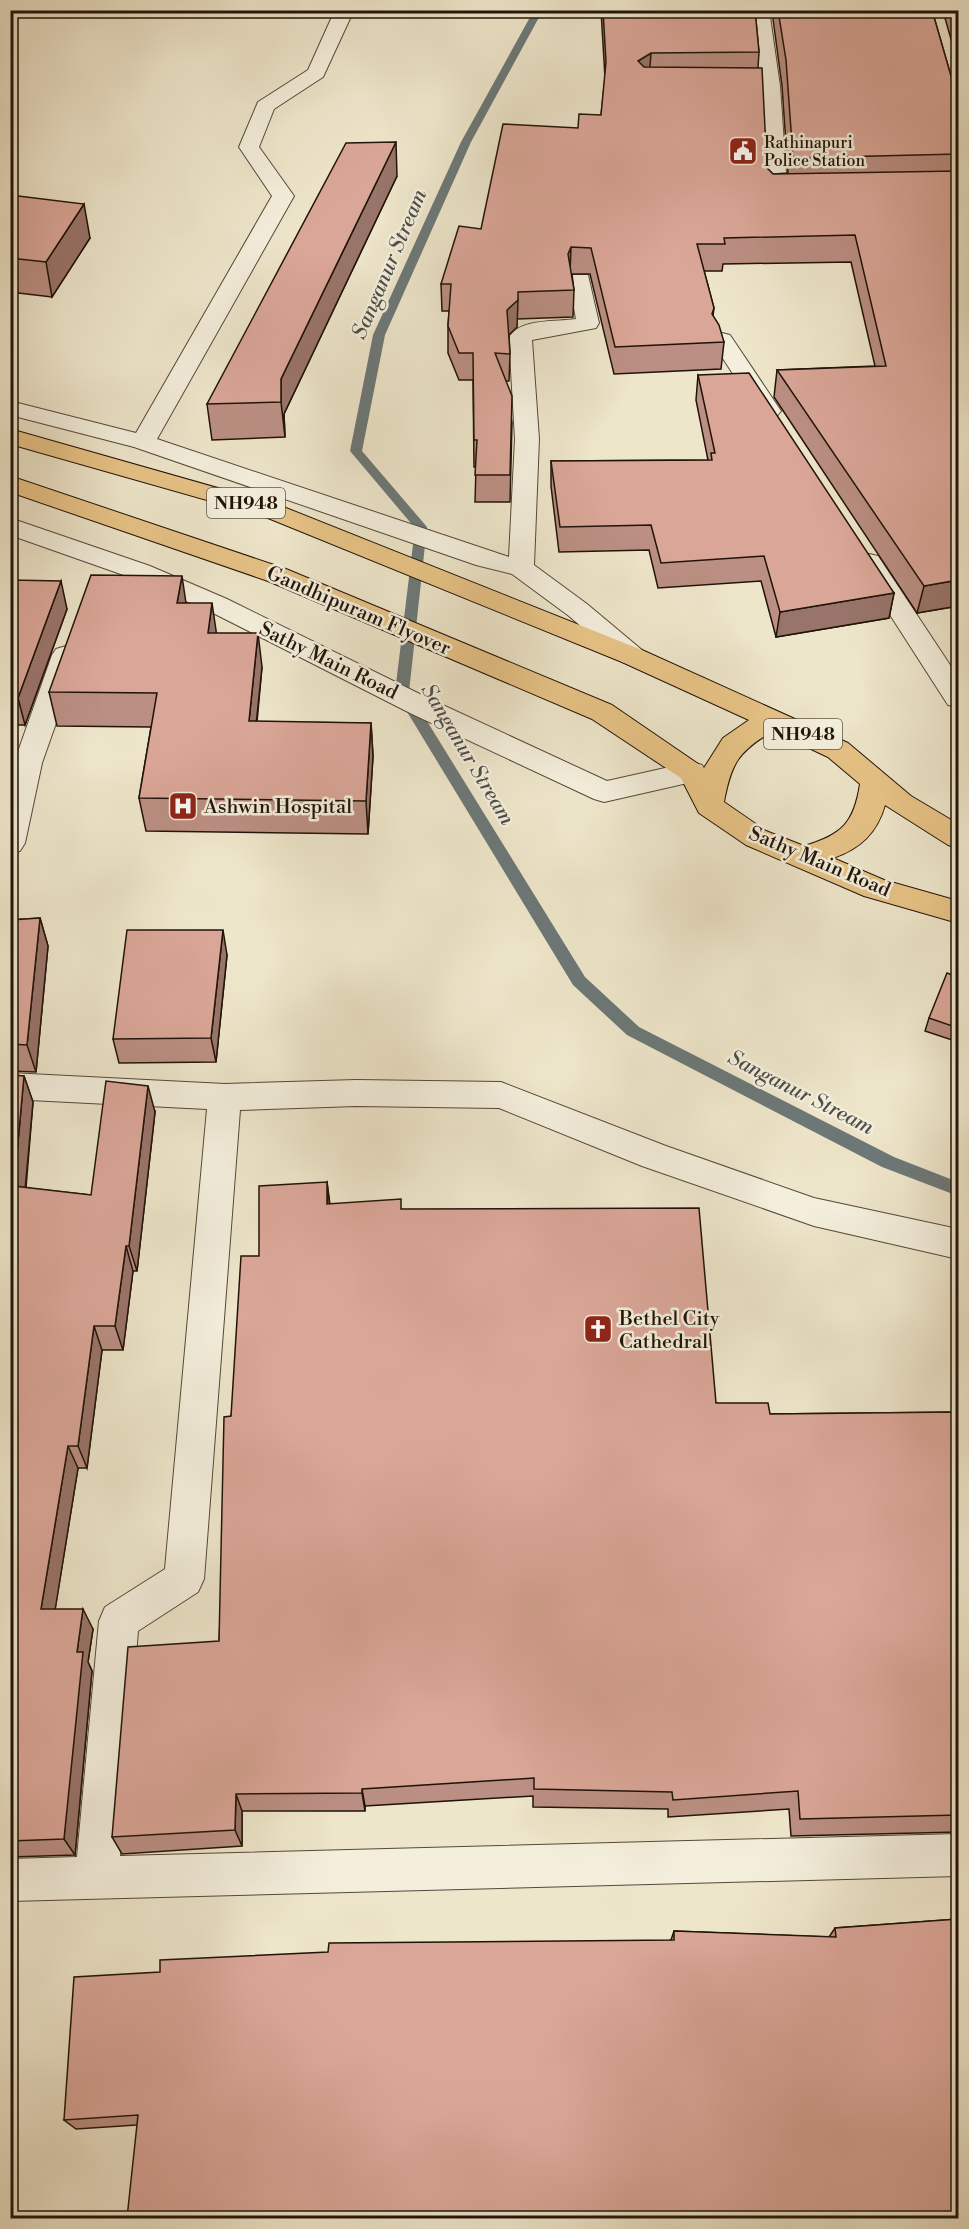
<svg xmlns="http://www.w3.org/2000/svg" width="969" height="2229" font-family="'Libre Bodoni',serif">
	<rect width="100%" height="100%" fill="#eee6cb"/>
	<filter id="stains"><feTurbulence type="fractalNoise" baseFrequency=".00333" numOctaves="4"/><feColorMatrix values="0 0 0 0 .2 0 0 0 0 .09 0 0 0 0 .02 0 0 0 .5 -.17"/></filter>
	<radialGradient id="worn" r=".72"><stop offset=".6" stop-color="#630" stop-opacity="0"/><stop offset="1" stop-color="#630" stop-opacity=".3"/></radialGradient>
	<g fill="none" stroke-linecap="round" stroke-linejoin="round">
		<polygon fill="#6c7878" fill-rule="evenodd" points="534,10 543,10 471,142 385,335 362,451 427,527 409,692 585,977 639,1027 894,1157 958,1182 958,1196 882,1167 627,1035 573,985 395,692 415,528 350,451 373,335 461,142"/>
		<g stroke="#544839" stroke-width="2">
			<g id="minor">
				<path d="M335,10H354L323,77L274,109L259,147L294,196L157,439L509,557L515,439L509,337C521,318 556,322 576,319L569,280L572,275H588L599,323L596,328L532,340L539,439L534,565L587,604L642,650L646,656L642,662L632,665L622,662L569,616L512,574L476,565L134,447L10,415V401L136,433L272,196L239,147L258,102L308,70Z"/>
				<polygon points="751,10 769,10 780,86 787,187 808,189 812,193 808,197 770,198 766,194 761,92 743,91 740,87 743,83 760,81"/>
				<polygon points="722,333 730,335 781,411 777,416 761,416 757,411 711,340 714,335"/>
				<polygon points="10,518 150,566 227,599 432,700 607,781 692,762 702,765 706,772 702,779 692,782 604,802 594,799 412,714 209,611 132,578 10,535"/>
				<polygon points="869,554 878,556 958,677 958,707 948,705 856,562 860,556"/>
				<polygon points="66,646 76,649 80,655 42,763 25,843 20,851 10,853 10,777 14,763 52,655 56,649"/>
				<polygon points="10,1073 225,1084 356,1080 501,1082 666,1146 814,1198 958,1229 958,1259 814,1226 642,1166 499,1108 356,1106 240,1110 204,1579 198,1592 138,1631 120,1856 958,1834 958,1876 10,1901 10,1859 77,1857 99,1621 105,1607 165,1569 207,1109 10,1099"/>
			</g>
		</g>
		<g stroke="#201308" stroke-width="2">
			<path id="highway" d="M10,429L281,506L642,650L848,743L911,796L958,824V848L948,845L885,805C877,833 860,849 833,858L884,880L958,901V923L864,896L746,845L699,813L681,778L592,719L268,581L10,492V476L286,569L612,705L704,768L723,738L749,720L622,662L263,516L10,444ZM773,731L828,757L860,784C854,823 842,835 804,846L766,831L724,802C731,764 738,751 773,731Z"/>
		</g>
		<use href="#minor" fill="#f4efdd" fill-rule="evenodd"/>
		<use href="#highway" fill="#e7c386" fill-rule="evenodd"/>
	</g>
	<g fill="#bb8f83" stroke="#201308" stroke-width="1.5">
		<polygon points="10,10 17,10 16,13 10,13"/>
		<polygon points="601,10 755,10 759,52 758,68 767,168 773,174 788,173 782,86 773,19 774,10 932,10 951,76 956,81 958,82 958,606 917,613 774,397 777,370 875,366 851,262 723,264 722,271 704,271 714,308 713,316 724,342 721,369 614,374 590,274 572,274 574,290 573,317 517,319 517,327 509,335 510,354 509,381 506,381 512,423 510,502 475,502 476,467 474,467 473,380 459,380 448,353 448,326 449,311 442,311 441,284 481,229 578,128 601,115 605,78"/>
		<polygon points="946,10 958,10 958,64 945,18"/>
		<polygon points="397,176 284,414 285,437 212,440 207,404"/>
		<polygon points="10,195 90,238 52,297 10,292"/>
		<polygon points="698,375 894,593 889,618 776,637 761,581 658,588 649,550 559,552 551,486 551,461 708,460 696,400"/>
		<polygon points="10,580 67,609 25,725 10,725"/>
		<polygon points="186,603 216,633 262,667 257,722 371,723 373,756 368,834 146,831 139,798 151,727 57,726 49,692"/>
		<polygon points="40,918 48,946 36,1072 10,1071 10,920"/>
		<polygon points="227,955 216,1062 119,1063 113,1039"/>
		<polygon points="958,977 958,1042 925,1031 929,1018"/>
		<polygon points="10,1075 24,1076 33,1102 26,1188 91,1195 155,1112 137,1271 133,1271 123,1350 102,1350 87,1468 78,1468 55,1609 93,1629 88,1662 92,1671 75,1855 10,1857"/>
		<polygon points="327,1182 330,1204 401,1209 716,1403 770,1414 958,1412 958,1832 791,1836 789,1809 668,1817 668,1809 533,1807 533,1796 365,1806 365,1811 242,1811 242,1846 122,1854 112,1837 219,1641 231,1416 259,1256"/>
		<polygon points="958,1919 137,2125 76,2129 64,2120 671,1940 674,1931 829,1937 835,1928"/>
	</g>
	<g fill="#99746a" stroke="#201308" stroke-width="1.5">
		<polygon points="651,53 649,79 638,61"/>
		<polygon points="396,142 397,176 284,414 285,437 281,402 281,379"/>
		<polygon points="84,204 90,238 52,297 46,262"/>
		<polygon points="571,247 570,274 568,254"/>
		<polygon points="518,300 517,327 507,337 507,310"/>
		<polygon points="10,522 15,539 10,565"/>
		<polygon points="182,576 187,610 177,603"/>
		<polygon points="958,580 958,606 917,613 924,586"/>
		<polygon points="61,581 67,609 25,725 18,698"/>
		<polygon points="894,593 889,618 776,637 780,612"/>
		<polygon points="212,603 217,637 208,633"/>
		<polygon points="258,633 262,667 253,755 249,721"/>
		<polygon points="371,723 373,756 368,834 366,801"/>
		<polygon points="40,918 48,946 36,1072 27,1045"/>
		<polygon points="223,930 227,955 216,1062 211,1038"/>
		<polygon points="24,1076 33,1102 23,1212 14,1186"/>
		<polygon points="148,1086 155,1112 137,1271 129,1246"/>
		<polygon points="327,1182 330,1209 327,1204"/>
		<polygon points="126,1246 133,1271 123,1350 115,1326"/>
		<polygon points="94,1326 102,1350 87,1468 78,1446"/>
		<polygon points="68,1446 78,1468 52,1629 41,1609"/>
		<polygon points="83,1609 93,1629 88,1662 92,1671 75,1855 64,1839 77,1652"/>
		<polygon points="362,1789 365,1806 365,1811 362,1793"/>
		<polygon points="236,1794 242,1811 242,1846 235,1830"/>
	</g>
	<g fill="#daa698" stroke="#201308" stroke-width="1.5">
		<polygon points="603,10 755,10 759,52 651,53 638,61 644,67 762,68 767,168 773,174 958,171 958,580 924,586 777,370 886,366 855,235 724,238 725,244 697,244 714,308 712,314 719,325 724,342 615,347 591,248 571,247 568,254 574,290 518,292 518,300 507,310 510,354 495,353 512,396 510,475 475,475 477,440 474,440 473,353 459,353 448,326 451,284 441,284 459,226 481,229 503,124 578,128 579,114 601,115 606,62"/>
		<polygon points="778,10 932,10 951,76 956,81 958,82 958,154 793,158 786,60"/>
		<polygon points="955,10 958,10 958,22"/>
		<polygon points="396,142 281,379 281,402 207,404 346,143"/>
		<polygon points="10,195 84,204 46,262 10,258"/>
		<polygon points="749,373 894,593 780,612 764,556 661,563 651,525 560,527 551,461 712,460 711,453 715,453 698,375"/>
		<polygon points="91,575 182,576 177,603 212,603 208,633 258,633 249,721 371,723 366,801 139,798 157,693 49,692"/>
		<polygon points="10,580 61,581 18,698 10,697"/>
		<polygon points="40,918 27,1045 10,1044 10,920"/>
		<polygon points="127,930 223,930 211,1038 113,1039"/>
		<polygon points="947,973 958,977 958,1028 929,1018"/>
		<polygon points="10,1075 24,1076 14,1186 91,1195 106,1081 148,1086 129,1246 126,1246 115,1326 94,1326 78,1446 68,1446 41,1609 83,1609 77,1652 83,1652 64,1839 10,1841"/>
		<polygon points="327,1182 327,1204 401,1199 401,1209 699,1208 716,1403 768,1403 770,1414 958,1412 958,1815 800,1819 798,1791 673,1800 672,1792 534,1789 534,1778 362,1789 362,1793 236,1794 235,1830 112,1837 128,1647 219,1641 224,1417 231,1416 241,1256 259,1256 259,1186"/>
		<polygon points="958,1919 958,2218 127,2218 138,2115 64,2120 74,1977 160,1972 160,1960 328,1952 329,1943 674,1940 674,1931 836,1937 835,1928"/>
	</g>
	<defs>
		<g id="civic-square" transform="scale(1.5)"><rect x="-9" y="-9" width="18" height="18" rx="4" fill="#8f2418" stroke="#f4efdd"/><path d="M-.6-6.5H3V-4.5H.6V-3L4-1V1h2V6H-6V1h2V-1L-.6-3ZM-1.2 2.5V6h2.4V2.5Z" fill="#fff"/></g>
		<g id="hospital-square" transform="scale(1.5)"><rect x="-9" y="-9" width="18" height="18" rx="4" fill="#8f2418" stroke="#f4efdd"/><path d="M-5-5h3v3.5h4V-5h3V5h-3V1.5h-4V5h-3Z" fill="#fff"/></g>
		<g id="church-square" transform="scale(1.5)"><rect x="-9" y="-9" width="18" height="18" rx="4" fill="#8f2418" stroke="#f4efdd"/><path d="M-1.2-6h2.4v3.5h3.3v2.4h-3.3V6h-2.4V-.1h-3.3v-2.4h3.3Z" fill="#fff"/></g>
	</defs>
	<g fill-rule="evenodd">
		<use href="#civic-square" x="743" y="151"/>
		<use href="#hospital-square" x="183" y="806"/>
		<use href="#church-square" x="598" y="1329"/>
	</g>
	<g text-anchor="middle" stroke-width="5" stroke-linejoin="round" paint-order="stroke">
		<g font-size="16" fill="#201308" stroke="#f4efdd" text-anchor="start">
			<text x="764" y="148">Rathinapuri<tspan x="764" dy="18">Police Station</tspan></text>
		</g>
		<g fill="#f4efdd" stroke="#605548" stroke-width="1.5">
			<rect x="207" y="488" width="78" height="30" rx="4.5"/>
			<rect x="764" y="719" width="78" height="30" rx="4.5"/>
		</g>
		<g font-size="18" font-weight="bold" fill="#201308">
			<text x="246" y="509">NH948</text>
			<text x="803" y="740">NH948</text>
		</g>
		<g font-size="20" fill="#201308" stroke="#f4efdd">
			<text transform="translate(359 610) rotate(23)" y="7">Gandhipuram Flyover</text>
			<text transform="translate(329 660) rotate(26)" y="7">Sathy Main Road</text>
			<text transform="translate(820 861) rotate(23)" y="7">Sathy Main Road</text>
		</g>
		<g font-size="20" fill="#201308" stroke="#f4efdd" text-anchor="start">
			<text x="204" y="813">Ashwin Hospital</text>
			<text x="619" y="1325">Bethel City<tspan x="619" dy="23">Cathedral</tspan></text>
		</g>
		<g font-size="21" font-style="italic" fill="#4c4e49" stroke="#f4efdd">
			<text transform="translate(389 264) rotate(-67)" y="7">Sanganur Stream</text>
			<text transform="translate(468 754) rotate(59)" y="7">Sanganur Stream</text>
			<text transform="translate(801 1092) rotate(27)" y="7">Sanganur Stream</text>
		</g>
	</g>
	<rect width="969" height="2229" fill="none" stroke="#eee6cb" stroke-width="36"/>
	<rect x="12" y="12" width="945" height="2205" fill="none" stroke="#201308" stroke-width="3"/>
	<rect x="18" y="18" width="933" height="2193" fill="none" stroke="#201308" stroke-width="1.5"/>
	<rect width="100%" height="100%" filter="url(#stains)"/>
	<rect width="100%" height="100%" fill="url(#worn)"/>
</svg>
